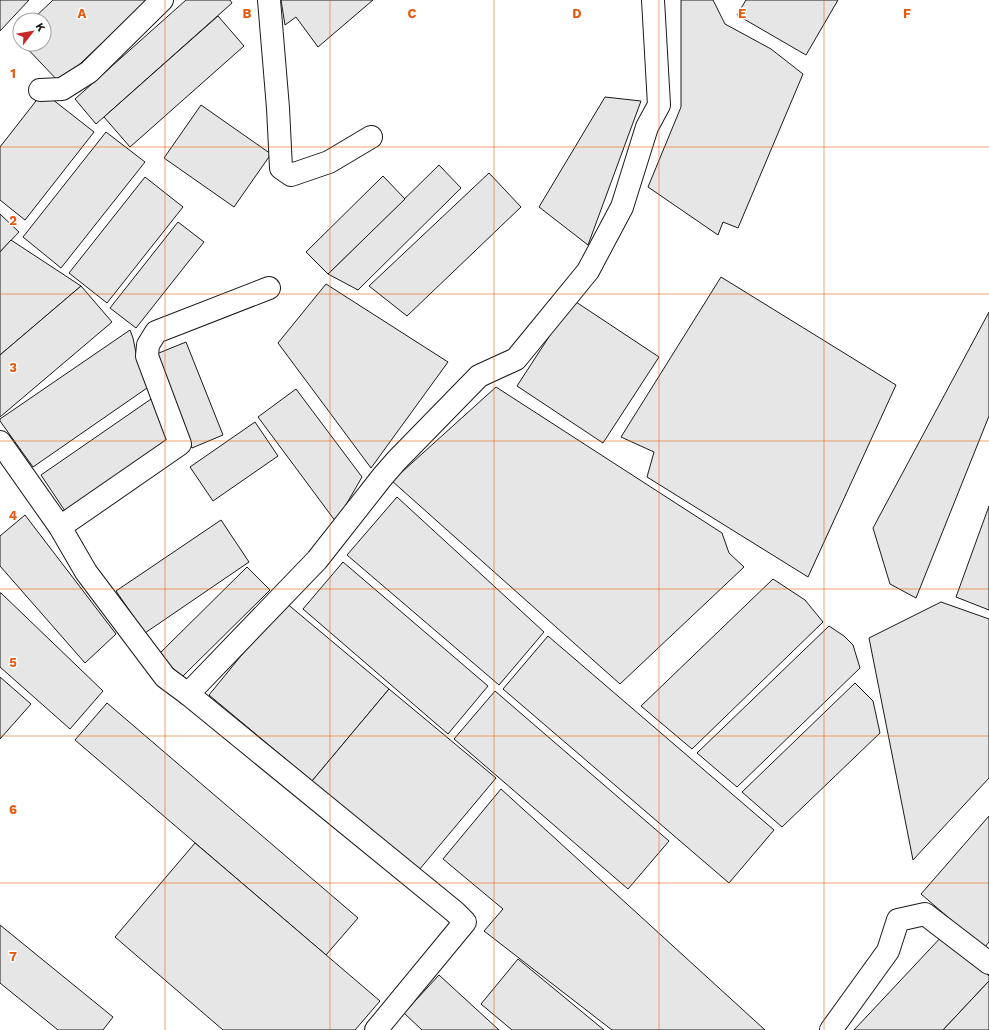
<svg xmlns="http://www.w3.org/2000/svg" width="989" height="1030" font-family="'Work Sans',sans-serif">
	<rect width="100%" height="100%" fill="#fff"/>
	<g fill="#e6e6e6" stroke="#1a1a1a">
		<polygon points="0,0 29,0 0,31"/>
		<polygon points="53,0 147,0 60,83 23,44 44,44 44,20 32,20"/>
		<polygon points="186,0 230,0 232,3 96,124 75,99"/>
		<polygon points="281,0 373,0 318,47 296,17 285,25"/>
		<polygon points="681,0 713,0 725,24 771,49 803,74 738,228 723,222 718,235 648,187 681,107"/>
		<polygon points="746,0 838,0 806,55 737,15"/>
		<polygon points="218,16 244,46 130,147 104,117"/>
		<polygon points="43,92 94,132 25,220 0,200 0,147"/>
		<polygon points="605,97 641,101 588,245 539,207"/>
		<polygon points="201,105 271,154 234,207 164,158"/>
		<polygon points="106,132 145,162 61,268 23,237"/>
		<polygon points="439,165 461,188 358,290 328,274"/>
		<polygon points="489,173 521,207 407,316 369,286"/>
		<polygon points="383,176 405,199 328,274 306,252"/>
		<polygon points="145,177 183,207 107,303 69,273"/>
		<polygon points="0,214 19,232 0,252"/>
		<polygon points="178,222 204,242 136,328 110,308"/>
		<polygon points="11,240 81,286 0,355 0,252"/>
		<polygon points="721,277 896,385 808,577 647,477 654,452 621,437"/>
		<polygon points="326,284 448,362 371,468 278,343"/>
		<polygon points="81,286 112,322 0,417 0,355"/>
		<polygon points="573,300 659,357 603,443 517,386"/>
		<polygon points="989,312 989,416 916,598 890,584 873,528"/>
		<polygon points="130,330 133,338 138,363 150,378 147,388 33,467 0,421 0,419"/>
		<polygon points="186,342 223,435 192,448 154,355"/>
		<polygon points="496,387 722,533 729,553 744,567 620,684 392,481"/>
		<polygon points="296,389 362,477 336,522 258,417"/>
		<polygon points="154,397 170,439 65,511 41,475"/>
		<polygon points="255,422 278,456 213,501 190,467"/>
		<polygon points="397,497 544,632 499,685 347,555"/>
		<polygon points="989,506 989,610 956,597"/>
		<polygon points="25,515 116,634 85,663 0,566 0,536"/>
		<polygon points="221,520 249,562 145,633 116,591"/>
		<polygon points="343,562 488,686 448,734 303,609"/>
		<polygon points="247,567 270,590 182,677 159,654"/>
		<polygon points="773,579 805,600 823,622 692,749 641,706"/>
		<polygon points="0,593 1,593 103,691 70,729 0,667"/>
		<polygon points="285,602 389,689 312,781 209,695"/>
		<polygon points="941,602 989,619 989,778 913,860 869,638"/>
		<polygon points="829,626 844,636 853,645 860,668 737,787 697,753"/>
		<polygon points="548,636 774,830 729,883 503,689"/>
		<polygon points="0,677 31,704 0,739"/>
		<polygon points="855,683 873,701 880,733 782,827 742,792"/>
		<polygon points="389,689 496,778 419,870 312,781"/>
		<polygon points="495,691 669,841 628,889 454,739"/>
		<polygon points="107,703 358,918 326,955 75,740"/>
		<polygon points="501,789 765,1030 612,1030 484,931 503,909 443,859"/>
		<polygon points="989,816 989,942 984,948 921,894"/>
		<polygon points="195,843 380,1001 355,1030 223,1030 115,937"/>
		<polygon points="0,925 113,1017 103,1030 58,1030 0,983"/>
		<polygon points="944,934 989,976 989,981 943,1030 854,1030"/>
		<polygon points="518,959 604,1030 512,1030 481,1004"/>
		<polygon points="439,975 499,1030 422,1030 404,1013"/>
		<polygon points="989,981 989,1030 943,1030"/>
	</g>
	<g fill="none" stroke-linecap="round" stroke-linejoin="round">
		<g stroke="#1a1a1a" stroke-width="24">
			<g id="minor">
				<polyline points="269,0 278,108 281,168 291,175 329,162 371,137"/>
				<polyline points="40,90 62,89 89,72 162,0"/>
				<polyline points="0,442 60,527 86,572 165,677 188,694 455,912 465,922 376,1030"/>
				<polyline points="60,527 180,444 147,356 148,345 156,332 269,288"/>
				<polyline points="188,694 317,560 383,476 397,460 479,376 516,359 588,271 622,207 647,127 659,105 653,0"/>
				<polyline points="831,1030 888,951 898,920 925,914 989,963"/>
			</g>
		</g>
		<use href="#minor" stroke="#fff" stroke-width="22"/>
	</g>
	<path fill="none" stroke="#e8590c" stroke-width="1" stroke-opacity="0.55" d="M165,0V1030M330,0V1030M494,0V1030M659,0V1030M824,0V1030M0,147H989M0,294H989M0,441H989M0,589H989M0,736H989M0,883H989"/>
	<g font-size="13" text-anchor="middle" font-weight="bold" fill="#e8590c" stroke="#fff" stroke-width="3" stroke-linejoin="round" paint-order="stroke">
		<text x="82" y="18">A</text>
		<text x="247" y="18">B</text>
		<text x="412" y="18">C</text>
		<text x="577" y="18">D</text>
		<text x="742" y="18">E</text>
		<text x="907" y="18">F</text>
		<text x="13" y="78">1</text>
		<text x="13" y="225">2</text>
		<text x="13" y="372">3</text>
		<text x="13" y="520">4</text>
		<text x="13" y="667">5</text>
		<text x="13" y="814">6</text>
		<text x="13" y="961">7</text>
	</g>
	<g transform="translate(32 32) rotate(59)"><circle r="19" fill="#ffffff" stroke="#a3a3a3"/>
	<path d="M0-3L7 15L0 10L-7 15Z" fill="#c62828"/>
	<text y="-6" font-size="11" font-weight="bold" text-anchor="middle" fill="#1a1a1a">K</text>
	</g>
</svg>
